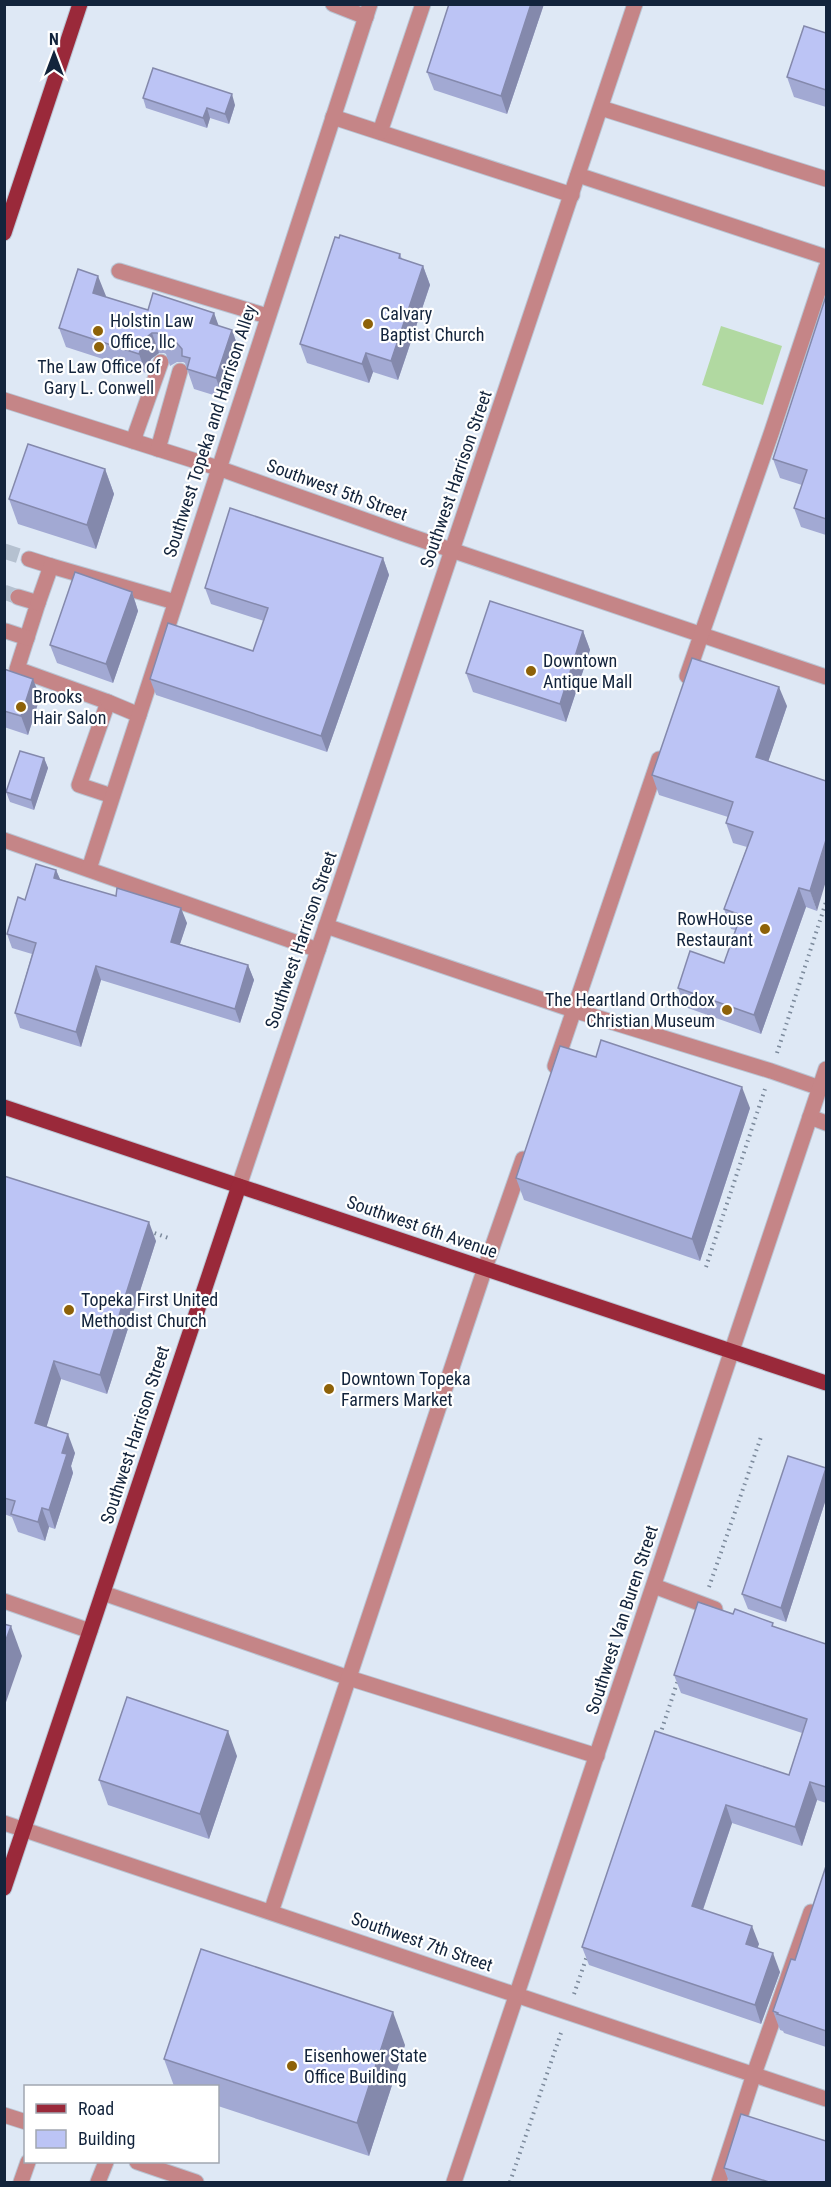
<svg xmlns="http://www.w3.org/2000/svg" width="831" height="2187" font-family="'Roboto Condensed',sans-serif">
	<rect width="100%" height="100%" fill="#dee8f5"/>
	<polygon fill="#b1d9a1" points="721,326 782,346 763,405 702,385"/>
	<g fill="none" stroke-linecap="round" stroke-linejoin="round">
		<g stroke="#b5c1d0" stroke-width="15" stroke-dasharray="15 8" stroke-linecap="butt">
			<polyline points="4,551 29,559"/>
			<polyline points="4,592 18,597"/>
		</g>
		<g stroke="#b9c5d4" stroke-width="17">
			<g id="minor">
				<polyline points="333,4 366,17"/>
				<polyline points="601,108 826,179"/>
				<polyline points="333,117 572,195"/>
				<polyline points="380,132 423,4"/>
				<polyline points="578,175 826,257"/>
				<polyline points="119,271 267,316"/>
				<polyline points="4,400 221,469 407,535 826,677"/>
				<polyline points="133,441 161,362"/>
				<polyline points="158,449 180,371"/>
				<polyline points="29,559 51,566"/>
				<polyline points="18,597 38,603 17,669 108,702 79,785 112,796"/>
				<polyline points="38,603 51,566 175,602"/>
				<polyline points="6,631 27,638"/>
				<polyline points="687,676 772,431 826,268"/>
				<polyline points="108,702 139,715"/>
				<polyline points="4,840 318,950"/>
				<polyline points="89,869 370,4"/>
				<polyline points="326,926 573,1010 771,1071 820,1088"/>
				<polyline points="555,1066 659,759"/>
				<polyline points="810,1117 826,1123"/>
				<polyline points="239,1186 635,4"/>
				<polyline points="654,1586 715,1609"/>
				<polyline points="103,1593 349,1678 597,1756"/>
				<polyline points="4,1601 90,1631"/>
				<polyline points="4,1823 826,2099"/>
				<polyline points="271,1912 485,1268 523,1159"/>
				<polyline points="4,2115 26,2122"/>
				<polyline points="137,2162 196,2182"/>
				<polyline points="21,2182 28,2162"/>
				<polyline points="98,2182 106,2162"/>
				<polyline points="454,2182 826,1069"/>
				<polyline points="719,2182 754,2074 811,1912"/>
			</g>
		</g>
		<g stroke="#b9c5d4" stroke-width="17">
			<g id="major">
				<polyline points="4,233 80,4"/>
				<polyline points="4,1107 826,1383"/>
				<polyline points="4,1888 239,1186"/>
			</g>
		</g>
		<g stroke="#7c8a9c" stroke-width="4" stroke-dasharray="1.5 4.5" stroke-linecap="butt">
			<polyline points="777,1053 826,902"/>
			<polyline points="149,1231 171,1239"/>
			<polyline points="706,1267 765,1089"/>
			<polyline points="709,1587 761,1437"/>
			<polyline points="660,1735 678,1680"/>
			<polyline points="574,1994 587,1956"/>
			<polyline points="510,2182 562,2030"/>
		</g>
		<use href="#minor" stroke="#c58587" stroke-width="15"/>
		<use href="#major" stroke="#9a293a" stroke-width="15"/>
	</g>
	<g fill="#a2a9d3">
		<polygon points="449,4 544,4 507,114 434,90 427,72"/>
		<polygon points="826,33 826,107 794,97 787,77"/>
		<polygon points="143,98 235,105 229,124 210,118 207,128 146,108"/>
		<polygon points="400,254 402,259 423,266 430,285 398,380 373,372 369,383 307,363 300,344"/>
		<polygon points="106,296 105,297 148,310 214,313 218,326 232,330 239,350 223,398 194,389 185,363 183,362 177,362 170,366 166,354 164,353 159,353 151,359 146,373 66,347 59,328"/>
		<polygon points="826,296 826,535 801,527 794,508 802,485 780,478 773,459"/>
		<polygon points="105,469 114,494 96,549 18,524 9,499"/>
		<polygon points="383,558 389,575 327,752 156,695 150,679 253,651 264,621 211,604 205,588"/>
		<polygon points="132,592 138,611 113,683 57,663 50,645"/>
		<polygon points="583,631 590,650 566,722 473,692 466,673"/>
		<polygon points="4,669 40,697 28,735 4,727"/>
		<polygon points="787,706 768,761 817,911 806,907 761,1034 685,1007 678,988 724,963 735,930 731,929 724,909 747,847 733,843 726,823 728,817 659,795 652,775"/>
		<polygon points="44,758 48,768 34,810 10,802 6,792"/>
		<polygon points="56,870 60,879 187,923 180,944 248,965 254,980 240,1023 101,980 81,1047 20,1028 15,1013 32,954 12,948 7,934 25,900"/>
		<polygon points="750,1108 700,1261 524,1200 516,1178"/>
		<polygon points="4,1176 156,1241 107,1394 61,1379 46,1427 75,1453 71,1466 73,1473 55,1529 49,1527 45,1541 18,1532 12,1517 4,1514"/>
		<polygon points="826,1468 826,1499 786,1622 748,1609 742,1594"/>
		<polygon points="775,1627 826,1644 826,1803 817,1800 802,1846 732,1823 703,1910 759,1944 757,1948 780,1972 761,2024 589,1965 582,1947 655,1731 789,1775 802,1733 681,1693 674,1675"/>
		<polygon points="237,1756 209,1839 108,1805 99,1780"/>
		<polygon points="826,1866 826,2047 784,2033 783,2031 780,2030 773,2011 795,1960"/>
		<polygon points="405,2045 369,2156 218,2106 218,2086 174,2086 164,2059"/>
		<polygon points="724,2168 826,2182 729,2182"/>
	</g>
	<g fill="#8489ac">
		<polygon points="531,4 544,4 507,114 501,96"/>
		<polygon points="232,94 235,105 229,124 225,114"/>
		<polygon points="207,108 210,118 207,128 203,118"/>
		<polygon points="423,266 430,285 398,380 391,361"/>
		<polygon points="98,276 106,296 100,313 93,293"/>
		<polygon points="214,313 221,332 210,323"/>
		<polygon points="232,330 239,350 223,398 216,378"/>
		<polygon points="152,333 159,353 151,359 146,373 139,354 144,339"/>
		<polygon points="366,353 373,372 369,383 362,364"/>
		<polygon points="105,469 114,494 96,549 87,525"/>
		<polygon points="383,558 389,575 327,752 321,736"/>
		<polygon points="132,592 138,611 113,683 106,664"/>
		<polygon points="583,631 590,650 566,722 560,704"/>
		<polygon points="33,679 40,697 28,735 21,716"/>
		<polygon points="779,687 787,706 763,777 756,757"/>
		<polygon points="44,758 48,768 34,810 31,800"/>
		<polygon points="826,840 826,881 817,911 810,891"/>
		<polygon points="56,870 62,884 54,878"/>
		<polygon points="799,888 806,907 761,1034 754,1015"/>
		<polygon points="181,908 187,923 176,956 171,942"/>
		<polygon points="248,965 254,980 240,1023 235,1009"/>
		<polygon points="96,966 101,980 81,1047 76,1032"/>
		<polygon points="742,1087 750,1108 700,1261 692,1239"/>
		<polygon points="149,1222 156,1241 107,1394 100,1375"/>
		<polygon points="54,1361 61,1379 42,1442 35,1423"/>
		<polygon points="68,1434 75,1453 71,1466 73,1473 55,1529 49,1510 62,1453"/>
		<polygon points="826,1468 826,1499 786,1622 781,1608"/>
		<polygon points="42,1508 49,1527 45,1541 38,1522"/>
		<polygon points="11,1626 22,1656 4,1708 4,1645"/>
		<polygon points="228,1731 237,1756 209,1839 200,1814"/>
		<polygon points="810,1782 817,1800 802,1846 795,1827"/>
		<polygon points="726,1805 732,1823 698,1924 692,1906"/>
		<polygon points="752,1926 759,1944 752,1963 746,1944"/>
		<polygon points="773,1953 780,1972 761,2024 755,2005"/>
		<polygon points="393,2012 405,2045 369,2156 357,2123"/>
	</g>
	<g fill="#bcc4f5" stroke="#8489ac" stroke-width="1.5">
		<polygon points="449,4 531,4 501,96 427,72"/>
		<polygon points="804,26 826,33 826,90 787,77"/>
		<polygon points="153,68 232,94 225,114 207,108 203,118 143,98"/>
		<polygon points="340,235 400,254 399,258 423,266 391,361 366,353 362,364 300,344 335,237 339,238"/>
		<polygon points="78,269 98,276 93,293 148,310 153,293 214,313 210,323 232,330 216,378 187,369 190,358 182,356 182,349 176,342 170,342 163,346 162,337 157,333 152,333 144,339 139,354 59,328"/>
		<polygon points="826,296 826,519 794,508 807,470 773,459"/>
		<polygon points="28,444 105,469 87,525 9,499"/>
		<polygon points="230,508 383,558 321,736 150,679 168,623 253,651 268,608 205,588"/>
		<polygon points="75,572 132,592 106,664 50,645"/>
		<polygon points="490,601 583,631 560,704 466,673"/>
		<polygon points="692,658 779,687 756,757 826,781 826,840 810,891 799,888 754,1015 678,988 690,951 724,963 741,915 724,909 753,832 726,823 733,802 652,775"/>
		<polygon points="4,669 33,679 21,716 4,711"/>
		<polygon points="20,751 44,758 31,800 6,792"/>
		<polygon points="36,864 56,870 54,878 116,896 117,888 181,908 171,942 248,965 235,1009 96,966 76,1032 15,1013 36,943 7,934 18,897 25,900"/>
		<polygon points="601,1040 742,1087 692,1239 516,1178 560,1046 596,1057"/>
		<polygon points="4,1176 149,1222 100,1375 54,1361 35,1423 68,1434 62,1453 67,1454 49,1510 42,1508 38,1522 11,1514 15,1501 4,1498"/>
		<polygon points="788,1456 826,1468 781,1608 742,1594"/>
		<polygon points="698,1602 733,1614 735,1609 773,1623 772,1626 826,1644 826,1787 810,1782 795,1827 726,1805 692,1906 752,1926 746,1944 773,1953 755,2005 582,1947 655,1731 789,1775 807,1719 674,1675"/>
		<polygon points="4,1624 11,1626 4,1645"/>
		<polygon points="127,1697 228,1731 200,1814 99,1780"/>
		<polygon points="826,1866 826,2031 777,2014 778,2013 773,2011 791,1959 795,1960"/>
		<polygon points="201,1949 393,2012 357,2123 164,2059"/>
		<polygon points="741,2114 826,2141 826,2182 769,2182 724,2168"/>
	</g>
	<g fill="#8e6209" stroke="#fff" stroke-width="2">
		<circle cx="368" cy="324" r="6"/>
		<circle cx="98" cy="331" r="6"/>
		<circle cx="99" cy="347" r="6"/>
		<circle cx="531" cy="671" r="6"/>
		<circle cx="21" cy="707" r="6"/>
		<circle cx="765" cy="929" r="6"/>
		<circle cx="727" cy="1010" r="6"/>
		<circle cx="69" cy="1310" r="6"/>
		<circle cx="329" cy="1389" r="6"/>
		<circle cx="292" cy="2066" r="6"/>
	</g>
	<g text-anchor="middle" stroke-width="4.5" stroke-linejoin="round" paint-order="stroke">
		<g font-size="18" fill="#13243c" stroke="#fff" text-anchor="start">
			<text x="380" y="320">Calvary<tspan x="380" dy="21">Baptist Church</tspan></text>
			<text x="110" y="327">Holstin Law<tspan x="110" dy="21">Office, llc</tspan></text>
			<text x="99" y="373" text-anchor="middle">The Law Office of<tspan x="99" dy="21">Gary L. Conwell</tspan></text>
			<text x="543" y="667">Downtown<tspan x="543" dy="21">Antique Mall</tspan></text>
			<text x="33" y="703">Brooks<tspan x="33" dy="21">Hair Salon</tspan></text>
			<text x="753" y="925" text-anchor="end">RowHouse<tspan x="753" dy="21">Restaurant</tspan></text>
			<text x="715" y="1006" text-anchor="end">The Heartland Orthodox<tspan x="715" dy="21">Christian Museum</tspan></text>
			<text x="81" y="1306">Topeka First United<tspan x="81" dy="21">Methodist Church</tspan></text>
			<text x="341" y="1385">Downtown Topeka<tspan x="341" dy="21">Farmers Market</tspan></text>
			<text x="304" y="2062">Eisenhower State<tspan x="304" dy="21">Office Building</tspan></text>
		</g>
		<g font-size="18" fill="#13243c" stroke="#fff">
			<text transform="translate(210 431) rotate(-72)" y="6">Southwest Topeka and Harrison Alley</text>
			<text transform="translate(456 479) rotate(-71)" y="6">Southwest Harrison Street</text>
			<text transform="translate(337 490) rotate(20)" y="6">Southwest 5th Street</text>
			<text transform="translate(301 940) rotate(-71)" y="6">Southwest Harrison Street</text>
			<text transform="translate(422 1227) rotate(19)" y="6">Southwest 6th Avenue</text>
			<text transform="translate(135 1435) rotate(-72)" y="6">Southwest Harrison Street</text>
			<text transform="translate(622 1620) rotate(-72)" y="6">Southwest Van Buren Street</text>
			<text transform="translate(422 1942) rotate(19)" y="6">Southwest 7th Street</text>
		</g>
	</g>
	<rect width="831" height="2187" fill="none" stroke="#13243c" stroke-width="12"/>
	<rect x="24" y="2085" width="195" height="78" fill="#ffffff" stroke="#a1a7b1" stroke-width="1.5"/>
	<rect x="36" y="2104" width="30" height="9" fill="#9a293a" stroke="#a1a7b1" stroke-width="1.5"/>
	<text x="78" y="2115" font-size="18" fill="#13243c">Road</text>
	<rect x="36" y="2130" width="30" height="18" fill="#bcc4f5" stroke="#a1a7b1" stroke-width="1.5"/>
	<text x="78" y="2145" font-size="18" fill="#13243c">Building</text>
	<g transform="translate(54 54)" stroke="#ffffff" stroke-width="4.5" paint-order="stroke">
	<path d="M0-4.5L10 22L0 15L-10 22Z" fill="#13243c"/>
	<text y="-9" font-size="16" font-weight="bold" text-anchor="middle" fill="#13243c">N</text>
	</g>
</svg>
